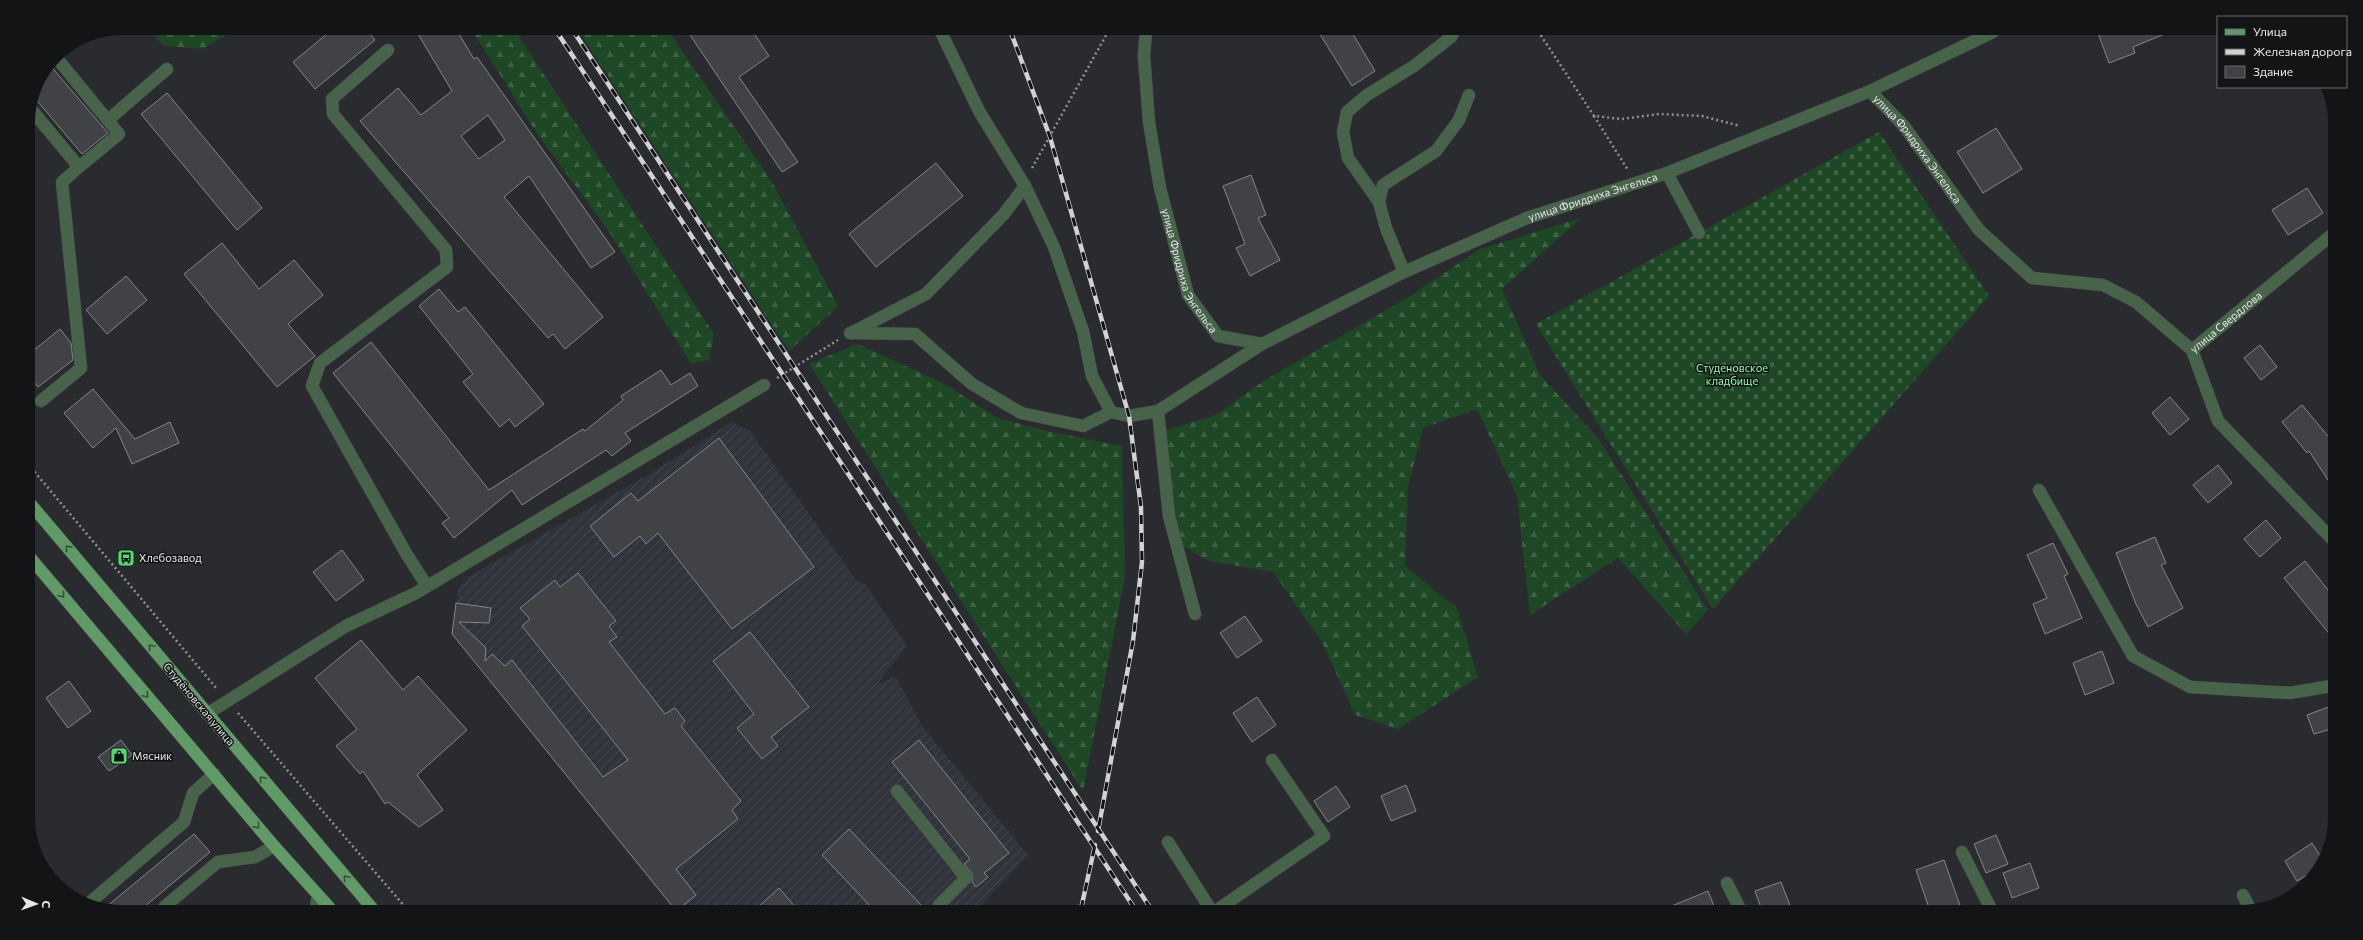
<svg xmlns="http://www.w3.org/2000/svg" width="2363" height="940" font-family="Commissioner,sans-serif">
	<defs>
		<pattern id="industrial-furrows" width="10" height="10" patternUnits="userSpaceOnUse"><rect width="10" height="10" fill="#31343c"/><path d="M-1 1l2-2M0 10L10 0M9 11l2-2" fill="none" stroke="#45484f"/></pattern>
		<pattern id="forest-firs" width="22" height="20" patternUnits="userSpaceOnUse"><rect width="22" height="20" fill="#1d4725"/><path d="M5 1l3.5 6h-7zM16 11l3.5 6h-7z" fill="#3e6245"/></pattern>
		<pattern id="cemetery-stones" width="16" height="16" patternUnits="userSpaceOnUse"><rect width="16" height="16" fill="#1d4725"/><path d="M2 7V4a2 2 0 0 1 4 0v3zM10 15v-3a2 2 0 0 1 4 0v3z" fill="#3e6245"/></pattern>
	</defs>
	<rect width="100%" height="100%" fill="#2a2b2e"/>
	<polygon fill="url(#industrial-furrows)" points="732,422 750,431 857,581 866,585 907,646 878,683 896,677 922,726 1028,855 978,909 672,908 452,634 458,589 468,577 646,476"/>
	<g fill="url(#forest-firs)">
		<polygon points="147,28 237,28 203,49 164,46"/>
		<polygon points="471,29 514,29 714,334 709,360 691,364 608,230 538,135"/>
		<polygon points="577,29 667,29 772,182 838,306 789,351"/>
		<polygon points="1581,218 1502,289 1540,375 1598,438 1708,610 1686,634 1618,558 1530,615 1517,496 1477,409 1423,428 1408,486 1405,566 1457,608 1478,677 1398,729 1355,715 1322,642 1273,572 1209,561 1181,545 1154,434 1216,415 1265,380 1407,298 1480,249"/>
		<polygon points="857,344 941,382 998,418 1051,432 1122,446 1125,577 1083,791 809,364"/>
	</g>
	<polygon fill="url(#cemetery-stones)" points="1879,132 1989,296 1713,609 1536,324"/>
	<g fill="#414245" stroke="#85868a" fill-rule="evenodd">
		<polygon points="334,28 366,29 375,40 315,89 293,62"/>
		<path d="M415,29H456L474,59L477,57L615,252L591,268L529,176L504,197L603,317L565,349L553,334L548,338L360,121L398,88L421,115L452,91ZM488,115L505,140L479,159L461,136Z"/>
		<polygon points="686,29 751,29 769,56 739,77 798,162 782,172"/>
		<polygon points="1318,31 1351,31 1375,71 1352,86"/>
		<polygon points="2098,33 2167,33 2133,47 2135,53 2109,63"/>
		<polygon points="49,64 108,133 82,154 33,96 38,81"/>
		<polygon points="167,93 262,208 237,230 141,114"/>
		<polygon points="1996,128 2022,169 1983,193 1957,152"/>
		<polygon points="936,163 963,196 876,267 849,234"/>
		<polygon points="1251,175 1266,215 1258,218 1280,260 1250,276 1236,248 1245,244 1223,186"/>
		<polygon points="2307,188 2323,213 2288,235 2272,210"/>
		<polygon points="222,243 259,289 294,260 323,295 288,324 315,356 277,387 184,274"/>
		<polygon points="126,276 147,300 107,334 86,310"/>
		<polygon points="439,289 458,312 465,307 544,404 515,427 509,419 500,427 463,382 473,374 419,306"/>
		<polygon points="60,329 71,343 73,360 38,387 28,375 28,355"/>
		<polygon points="371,342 489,490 583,429 585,431 623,400 621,396 661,370 671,385 690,373 698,386 625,433 631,441 612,456 606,450 522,505 512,490 454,538 442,523 449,518 333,373"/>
		<polygon points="2260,345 2277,367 2261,380 2244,358"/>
		<polygon points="93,389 135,439 170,422 179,443 132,464 116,428 93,448 64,413"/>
		<polygon points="2170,397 2189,419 2170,435 2152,413"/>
		<polygon points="2302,405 2333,442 2332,486 2309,451 2307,453 2282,422"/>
		<polygon points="719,438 814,567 732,629 658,533 646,544 640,536 614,557 590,526 631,493 638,501"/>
		<polygon points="2218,465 2232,483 2208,503 2193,485"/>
		<polygon points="2266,520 2281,538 2260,557 2244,539"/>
		<polygon points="2155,537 2166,563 2161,565 2183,608 2148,627 2136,604 2116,553"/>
		<polygon points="2053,543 2068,574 2064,576 2082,618 2045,634 2033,604 2047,598 2027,555"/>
		<polygon points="342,550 364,580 336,601 313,572"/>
		<polygon points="2305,561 2332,595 2331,636 2284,578"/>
		<polygon points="578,573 616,621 609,626 617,637 609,642 665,714 675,708 685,721 681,726 741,801 732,810 738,819 676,869 696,895 680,908 674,908 452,634 456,603 491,608 489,623 459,622 486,648 485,661 492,654 505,666 512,660 603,777 628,760 522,626 530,619 520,608 555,580 560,587"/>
		<polygon points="1245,616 1262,641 1237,658 1220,633"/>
		<polygon points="750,632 809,707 771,737 778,746 762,759 737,728 754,714 713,661"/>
		<polygon points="361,640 403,690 418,676 467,730 417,775 443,810 419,827 388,802 385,804 363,771 360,774 336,746 357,729 315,678"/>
		<polygon points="2102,651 2114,683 2085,695 2073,663"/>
		<polygon points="69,681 91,711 68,728 46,698"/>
		<polygon points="1257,697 1276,725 1252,742 1233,713"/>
		<polygon points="2331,706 2331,729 2314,734 2307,715"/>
		<polygon points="121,740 132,755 109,771 98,757"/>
		<polygon points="919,740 1009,853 984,873 988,877 976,887 972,882 972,874 964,864 970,859 892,762"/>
		<polygon points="1406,785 1416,811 1391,821 1381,796"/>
		<polygon points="1336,786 1350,807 1328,822 1314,801"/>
		<polygon points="849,829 925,909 873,909 822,855"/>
		<polygon points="194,834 210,852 144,907 106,907"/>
		<polygon points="1996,835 2008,864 1986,873 1974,844"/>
		<polygon points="2312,843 2322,859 2312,872 2297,881 2285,861"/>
		<polygon points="1944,860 1962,911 1930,911 1916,870"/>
		<polygon points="2030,863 2039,888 2012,898 2003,873"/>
		<polygon points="1781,882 1792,911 1762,911 1755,891"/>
		<polygon points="779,888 797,909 757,908"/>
		<polygon points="1708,891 1716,911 1662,911 1662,910"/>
	</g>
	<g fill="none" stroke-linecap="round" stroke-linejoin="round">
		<g stroke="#48494c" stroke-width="13">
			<g id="minor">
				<polyline points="940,30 979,111 1025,186 1054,247 1083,331 1092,376 1111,412 1129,416 1158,411 1262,344"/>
				<path id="s1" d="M1146,30L1144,56L1149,122L1160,188L1188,295L1218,336L1262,344L1404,272L1527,218L1667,173L1870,91L1904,126L1979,230L2032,278L2103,285L2136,302L2192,350"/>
				<polyline points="388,50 332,99 333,114 446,250 447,267 320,363 312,386 407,555 427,586"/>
				<polyline points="1870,91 1993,32"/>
				<polyline points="30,108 79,167 119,134 55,56"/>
				<polyline points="108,120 167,69"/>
				<polyline points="1667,173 1699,233"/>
				<polyline points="1379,202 1348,158 1343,132 1347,112 1367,95 1414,66 1451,37 1454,31"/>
				<polyline points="1404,272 1386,228 1379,202 1383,185 1436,151 1459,120 1469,95"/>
				<polyline points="850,333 915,334 972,384 1021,413 1083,426 1111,412"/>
				<polyline points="851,333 926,294 1004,214 1025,186"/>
				<polyline points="2192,350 2218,421 2332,539"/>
				<path id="s2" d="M2192,350L2334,233"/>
				<polyline points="41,401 81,368 62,182 79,167"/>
				<polyline points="1158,411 1169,516 1195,614"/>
				<polyline points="2039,490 2133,656 2190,687 2290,693 2331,686"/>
				<polyline points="207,714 346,626 416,593 764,385"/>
				<polyline points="897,791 966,878 939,905 941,909"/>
				<polyline points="1168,842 1211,910"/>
				<polyline points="1962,852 1992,911"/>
				<polyline points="1727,883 1741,911"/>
				<polyline points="2243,895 2250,909"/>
				<polyline points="88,904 184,822 193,793 214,774"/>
				<polyline points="164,907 218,862 255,857 274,846"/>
				<polyline points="316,907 318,895"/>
				<polyline points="1217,910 1324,836 1272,760"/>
			</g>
		</g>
		<g stroke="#48494c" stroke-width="13">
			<g id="major">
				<polyline points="28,501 372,908"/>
				<polyline points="28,555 274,846 329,907"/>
			</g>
		</g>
		<g stroke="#919194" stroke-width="2.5" stroke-dasharray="2 3" stroke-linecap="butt">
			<polyline points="1538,31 1594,116 1622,119 1659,114 1702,116 1740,126"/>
			<polyline points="1594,116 1628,170"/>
			<polyline points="1032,168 1109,30"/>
			<polyline points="777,378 838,340"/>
			<polyline points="28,464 217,689"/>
			<polyline points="238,713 406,908"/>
		</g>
		<use href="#minor" stroke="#47634a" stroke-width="12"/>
		<use href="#major" stroke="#609a67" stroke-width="12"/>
		<g stroke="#d2d2d5" stroke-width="4.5">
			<g id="rail">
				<polyline points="555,29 1135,909"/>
				<polyline points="572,29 1151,909"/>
				<polyline points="1010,30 1050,137 1129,416 1141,507 1142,562 1133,641 1098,831"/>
				<polyline points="1081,909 1095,845"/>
			</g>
		</g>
		<use href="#rail" stroke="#131415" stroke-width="3" stroke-dasharray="9" stroke-linecap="butt"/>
	</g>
	<defs><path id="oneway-chevron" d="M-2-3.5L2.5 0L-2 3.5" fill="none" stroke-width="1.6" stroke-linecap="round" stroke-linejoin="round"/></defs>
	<g stroke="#36503a">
		<use href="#oneway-chevron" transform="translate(68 548) rotate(-130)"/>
		<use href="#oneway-chevron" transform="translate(62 595) rotate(50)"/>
		<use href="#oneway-chevron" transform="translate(151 647) rotate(-130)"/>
		<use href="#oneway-chevron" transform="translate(146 695) rotate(50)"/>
		<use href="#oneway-chevron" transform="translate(262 779) rotate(-130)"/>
		<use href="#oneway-chevron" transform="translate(257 826) rotate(50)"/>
		<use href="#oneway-chevron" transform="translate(346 878) rotate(-130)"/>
	</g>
	<defs>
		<g id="bus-square" transform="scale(0.9)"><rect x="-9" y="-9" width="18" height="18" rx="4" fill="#57d570" stroke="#131415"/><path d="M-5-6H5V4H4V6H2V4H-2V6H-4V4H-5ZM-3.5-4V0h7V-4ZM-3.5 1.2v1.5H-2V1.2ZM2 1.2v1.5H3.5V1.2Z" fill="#111"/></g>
		<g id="shop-square" transform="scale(0.9)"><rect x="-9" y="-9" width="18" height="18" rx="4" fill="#57d570" stroke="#131415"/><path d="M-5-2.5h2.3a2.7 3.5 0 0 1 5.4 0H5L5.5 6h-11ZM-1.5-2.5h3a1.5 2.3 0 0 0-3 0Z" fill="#111"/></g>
	</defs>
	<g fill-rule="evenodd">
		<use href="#bus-square" x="126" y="558"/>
		<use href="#shop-square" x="119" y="756"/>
	</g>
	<g text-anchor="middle" stroke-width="3" stroke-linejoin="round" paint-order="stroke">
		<g font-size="11" fill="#e6e6e9" stroke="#131415">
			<text dy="4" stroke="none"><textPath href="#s1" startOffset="1100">улица Фридриха Энгельса</textPath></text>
			<text dy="4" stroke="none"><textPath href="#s1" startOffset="728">улица Фридриха Энгельса</textPath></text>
			<text dy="4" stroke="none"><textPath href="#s1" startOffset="248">улица Фридриха Энгельса</textPath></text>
			<text dy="4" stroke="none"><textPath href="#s2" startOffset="44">улица Свердлова</textPath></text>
			<text transform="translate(199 704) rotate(50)" y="4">Студёновская улица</text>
		</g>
		<g font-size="11" fill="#97f7a5" stroke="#131415">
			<text x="1732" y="372">Студеновское<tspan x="1732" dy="13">кладбище</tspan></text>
		</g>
		<g font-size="11" fill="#e6e6e9" stroke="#131415" text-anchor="start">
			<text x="139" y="562">Хлебозавод</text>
			<text x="132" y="760">Мясник</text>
		</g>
	</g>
	<path d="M0 0H2363V940H0ZM122 35H2241A87 87 0 0 1 2328 122V818A87 87 0 0 1 2241 905H122A87 87 0 0 1 35 818V122A87 87 0 0 1 122 35Z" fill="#131415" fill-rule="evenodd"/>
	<rect x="2217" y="16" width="130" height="72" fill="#131415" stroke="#67686a"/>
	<rect x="2225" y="29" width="20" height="6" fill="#609a67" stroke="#67686a"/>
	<text x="2253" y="36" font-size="12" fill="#e6e6e9">Улица</text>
	<rect x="2225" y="49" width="20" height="6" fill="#d2d2d5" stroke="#67686a"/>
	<text x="2253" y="56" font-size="12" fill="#e6e6e9">Железная дорога</text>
	<rect x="2225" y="66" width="20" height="12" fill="#414245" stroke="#67686a"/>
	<text x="2253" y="76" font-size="12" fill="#e6e6e9">Здание</text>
	<g transform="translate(36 904) rotate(92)" stroke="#131415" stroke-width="3" paint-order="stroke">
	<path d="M0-3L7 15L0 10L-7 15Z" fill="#e6e6e9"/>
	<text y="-6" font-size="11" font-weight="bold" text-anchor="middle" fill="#e6e6e9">С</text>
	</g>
</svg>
